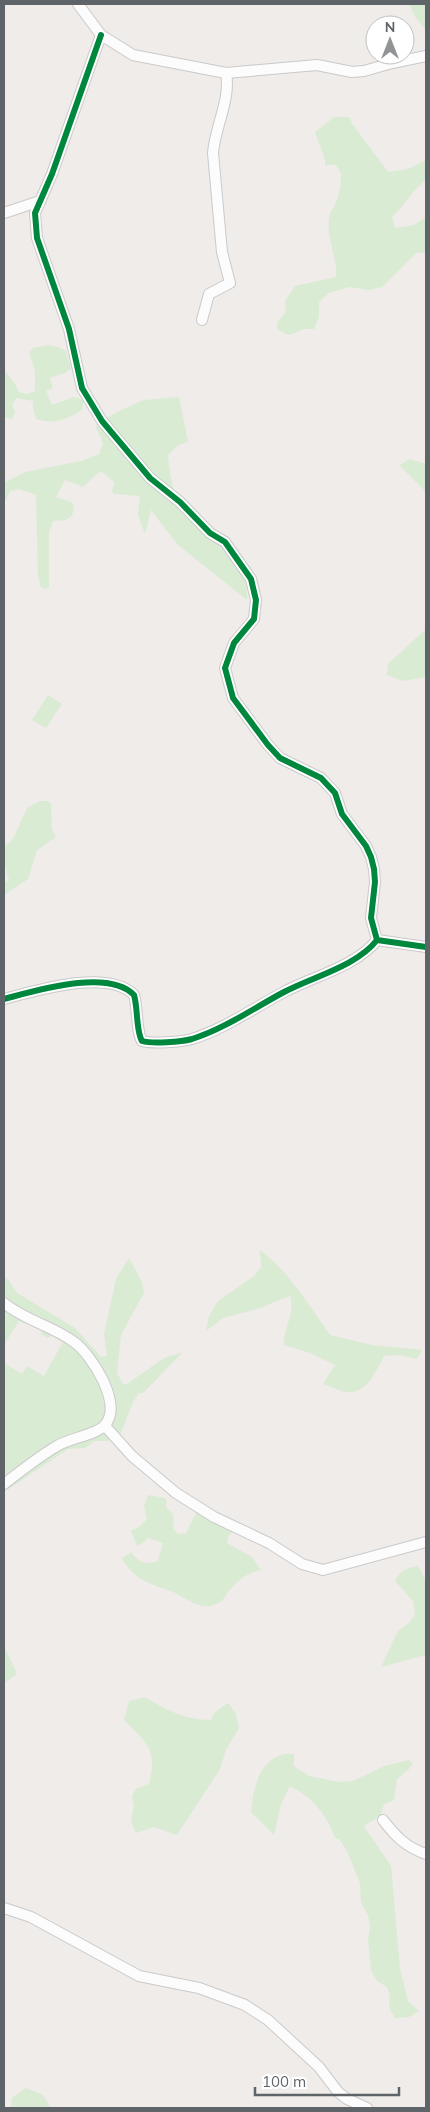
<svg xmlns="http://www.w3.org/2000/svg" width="430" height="2112" font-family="Mulish,sans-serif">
	<rect width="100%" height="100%" fill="#efece9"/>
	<g fill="#daebd4">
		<polygon points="409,4 426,4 426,30 415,17"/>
		<path d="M334,117H349L353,125L388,172L408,169L426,160V180C412,189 405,206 392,217L395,228L414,225L426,217V253H416L382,287L369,290L349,287L329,293L319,302V317L314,329H304L289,335L277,329L278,321L286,312L285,301L295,286L336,277C338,258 326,239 329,218C330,211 335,207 337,200C340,192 341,182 341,173L336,165H325V160L315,132Z"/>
		<path d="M48,345L58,347L66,351L71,368L65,373L50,378L53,388L46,391L52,405L74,397L83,400V409C70,419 53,425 36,419L33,408V401L16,398L12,405L15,413L12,419L4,417V370L14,382L19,392L27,394L35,391V371L29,353L33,348Z"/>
		<path d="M179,397L188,442L178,445L168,455C170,474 173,498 185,513C207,541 250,560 247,600L178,545L151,510L145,534L138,515L140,496L114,494L112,491L114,482L104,473L99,472L83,487L65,480L56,497L71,502L74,506L72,516L65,520L53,521L49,532V588L45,589L41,587L38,577L36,495L19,489L10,491L6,500H4V483L25,472L81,461L99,454L103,443L96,428L97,423L121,410L144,400Z"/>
		<polygon points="410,459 426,464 426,492 399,465"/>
		<polygon points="426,629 426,677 403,681 387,675 388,664"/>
		<polygon points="48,695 62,704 46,728 32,720"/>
		<polygon points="40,801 48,801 51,804 52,830 56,837 37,850 28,879 4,895 4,883 9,880 4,861 4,847 13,839 27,808"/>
		<path d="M260,1250C290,1273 309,1305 330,1335L372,1345L422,1350L417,1359L399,1355L384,1356C375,1373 365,1398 341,1391C335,1389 330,1386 323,1384L335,1365L310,1353L284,1345C283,1328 296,1313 290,1296L254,1310L223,1318L206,1331L209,1316L218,1301L254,1276L261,1267Z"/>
		<polygon points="129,1258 142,1282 144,1293 121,1335 117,1373 123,1384 127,1384 164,1358 183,1352 143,1393 139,1393 133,1402 121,1433 108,1441 94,1441 85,1448 68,1449 4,1492 4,1363 22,1374 27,1366 44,1376 63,1342 52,1336 47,1338 41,1334 42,1331 25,1322 24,1324 19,1321 4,1345 4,1277 8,1279 17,1293 75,1328 101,1357 107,1356 104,1334 116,1279"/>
		<path d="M148,1495L165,1498L167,1502L166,1507L173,1514L174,1530L178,1534L186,1533L197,1511L234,1530L228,1537L227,1543L252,1557L261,1570C245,1573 237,1581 227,1593C225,1596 223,1601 220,1602C202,1614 186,1597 171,1591C150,1584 133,1579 122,1558L131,1552C139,1563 145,1565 158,1561L163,1543L148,1538L143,1543L137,1546L131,1531L139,1527L147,1519L144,1506Z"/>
		<path d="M418,1566L426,1581V1655L381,1667L398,1631L408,1624L415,1615L413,1601L395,1581C400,1571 406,1568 418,1566Z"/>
		<polygon points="4,1646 17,1674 5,1683 4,1683"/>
		<path d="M145,1697C166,1710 186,1720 211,1720L214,1713L228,1703L236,1714L239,1728L226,1750L220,1769L177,1835L154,1827L136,1833L131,1821L134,1806L132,1796L136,1789L149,1784C158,1748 147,1744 124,1720L129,1701Z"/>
		<path d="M284,1754H294V1766L309,1776L339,1782L353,1781L384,1766L409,1760L413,1763L409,1769L397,1779L394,1800L384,1804L380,1816L364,1826L391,1866L400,1968L408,2001L419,2011L409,2017L395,2018L389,2007L390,1996L387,1987L377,1981L371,1970L368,1941L370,1926L368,1915L361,1902L360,1883L346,1849L339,1839L335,1838C328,1816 311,1796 290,1786L281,1804L274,1835L251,1812C253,1788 259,1761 284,1754Z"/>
		<polygon points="26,2088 43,2095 51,2108 11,2108 12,2098"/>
	</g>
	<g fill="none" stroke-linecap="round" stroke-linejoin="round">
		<g stroke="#cacaca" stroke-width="12">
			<g id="street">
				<polyline points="78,4 101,35 133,55 226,73 317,65 352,72 364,71 392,63 426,56"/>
				<polyline points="101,35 52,174 35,213 37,238 69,329 82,388 102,421 150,478 180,502 210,533 225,542 251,579 256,600 254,619 234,643 225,668 233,698 268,745 280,758 321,778 335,793 342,814 366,846 371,857 374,869 375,882 371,918 377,940 426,947"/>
				<polyline points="4,213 40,201"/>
				<path d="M202,320L209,294L230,283L222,252L213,153C215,126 231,100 226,73"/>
				<path d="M4,999C35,991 108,968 134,995C138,1008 136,1032 142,1041C152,1044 181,1042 192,1039C224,1029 254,1008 284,992C312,977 357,966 377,940"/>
				<path d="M4,1303C24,1320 53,1326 74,1342C92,1355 123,1404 105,1425C96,1435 70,1438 57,1446C38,1457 21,1471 4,1484"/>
				<polyline points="105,1426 132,1456 176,1493 214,1517 269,1543 302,1564 323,1570 426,1542"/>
				<path d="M383,1820C396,1837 406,1847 426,1854"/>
				<polyline points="4,1908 31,1917 139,1976 199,1988 245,2005 268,2020 319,2067 338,2092 347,2099 367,2108"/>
			</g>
		</g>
		<use href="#street" stroke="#fdfcfc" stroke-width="10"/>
		<g stroke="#fff" stroke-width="9">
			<g id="cycleway">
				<polyline points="101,35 52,174 35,213 37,238 69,329 82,388 102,421 150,478 180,502 210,533 225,542 251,579 256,600 254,619 234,643 225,668 233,698 268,745 280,758 321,778 335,793 342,814 366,846 371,857 374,869 375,882 371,918 377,940 426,947"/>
				<path d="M4,999C35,991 108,968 134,995C138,1008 136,1032 142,1041C152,1044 181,1042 192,1039C224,1029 254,1008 284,992C312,977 357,966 377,940"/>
			</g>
		</g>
		<use href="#cycleway" stroke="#00873e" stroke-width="6"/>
	</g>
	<rect width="430" height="2112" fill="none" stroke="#5e6468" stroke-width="10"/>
	<g transform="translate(390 40)"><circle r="24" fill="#ffffff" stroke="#bfc1c3"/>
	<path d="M0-4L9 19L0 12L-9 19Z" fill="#919495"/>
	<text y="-8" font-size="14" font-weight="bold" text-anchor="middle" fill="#5e6468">N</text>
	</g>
	<path d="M255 2087v8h144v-8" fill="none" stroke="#5e6468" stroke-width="2.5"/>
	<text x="262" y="2087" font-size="15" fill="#5e6468" stroke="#ffffff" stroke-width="4" paint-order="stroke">100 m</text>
</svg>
